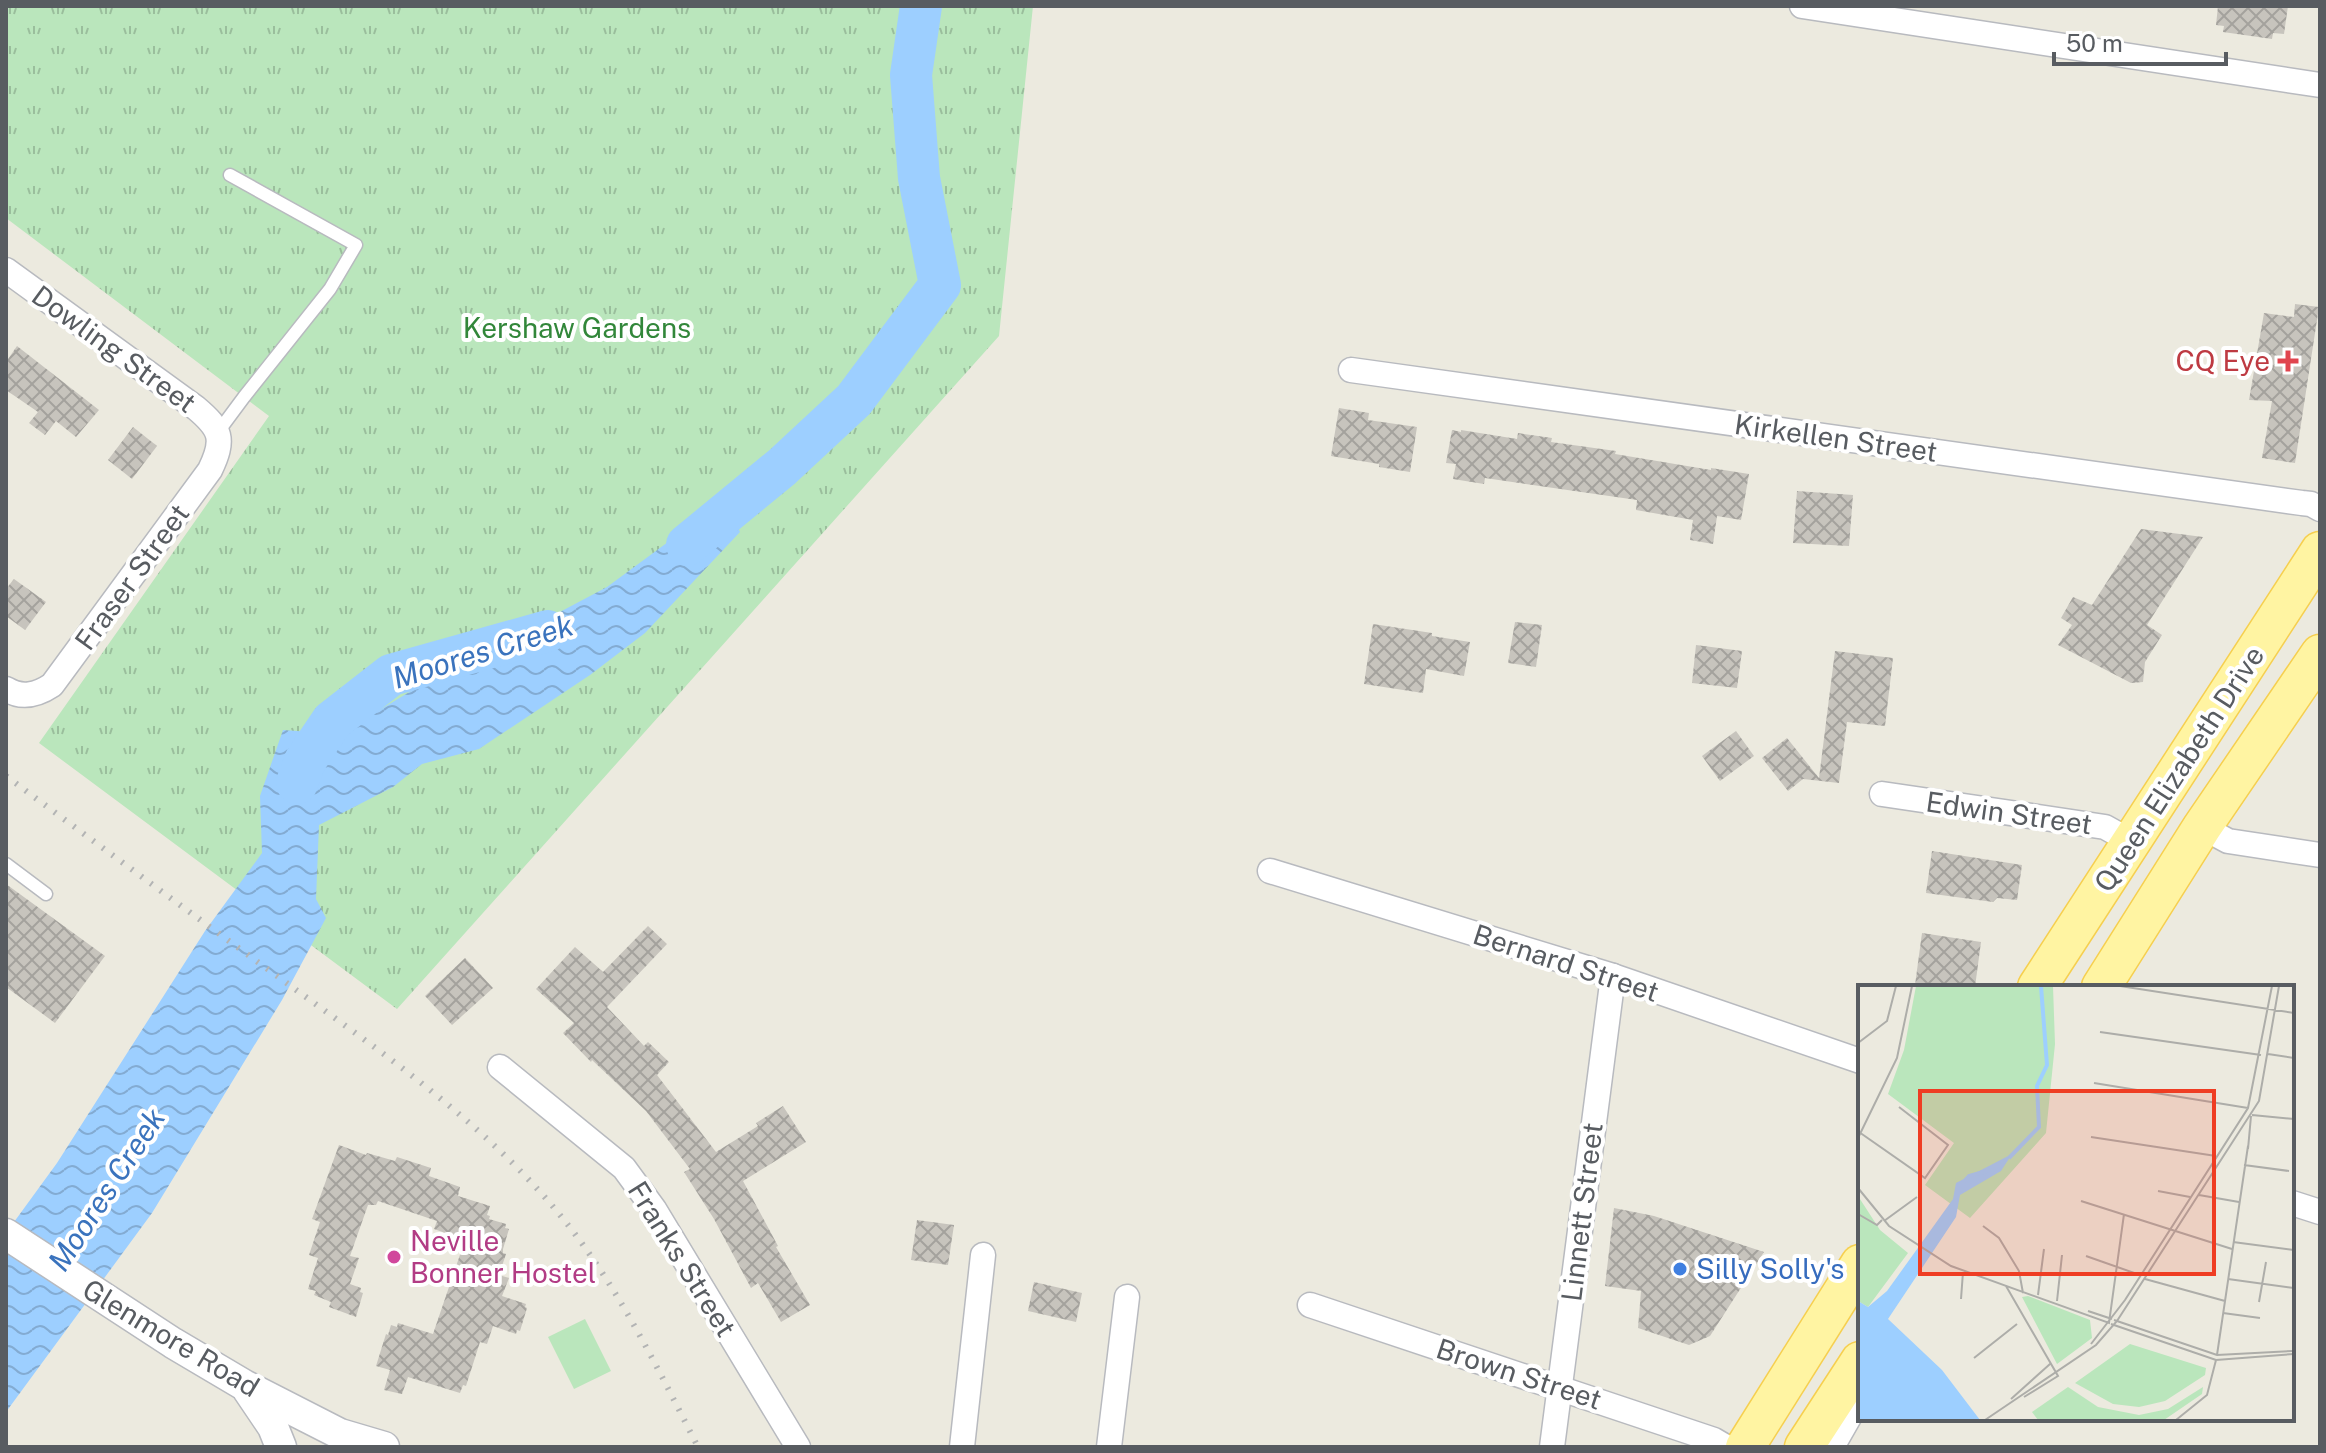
<svg xmlns="http://www.w3.org/2000/svg" width="2326" height="1453" font-family="'Public Sans',sans-serif">
	<defs>
		<pattern id="park-tufts" width="24" height="20" patternUnits="userSpaceOnUse" patternTransform="scale(2)"><rect width="24" height="20" fill="#bae6bc"/><path d="M3 7l-1-3M5 7V3M7 7l1-3M15 17l-1-3M17 17v-4M19 17l1-3" fill="none" stroke="#9abe9c"/></pattern>
		<pattern id="water-waves" width="16" height="10" patternUnits="userSpaceOnUse" patternTransform="scale(2)"><rect width="16" height="10" fill="#9dcfff"/><path d="M0 5q4-4 8 0t8 0" fill="none" stroke="#83abd2"/></pattern>
		<pattern id="building-cross-hatch" width="8" height="8" patternUnits="userSpaceOnUse" patternTransform="scale(2)"><rect width="8" height="8" fill="#c7c4bd"/><path d="M0 0l8 8M0 8l8-8" fill="none" stroke="#a4a29d"/></pattern>
	</defs>
	<rect width="100%" height="100%" fill="#eceadf"/>
	<polygon fill="url(#park-tufts)" points="6,6 1033,6 999,336 397,1009 39,743 269,416 6,218"/>
	<polygon fill="#bae6bc" points="585,1319 611,1371 574,1389 548,1337"/>
	<polygon fill="url(#water-waves)" points="725,500 740,532 645,633 590,675 479,749 422,764 393,787 319,825 316,899 326,918 282,1000 152,1213 6,1412 6,1233 57,1163 205,931 262,853 260,796 283,730 340,734 411,691 607,587"/>
	<g fill="none" stroke-linecap="round" stroke-linejoin="round">
		<g stroke="#9dcfff" stroke-width="42">
			<polyline points="687,545 782,467 854,400 940,285 919,178 911,75 921,6"/>
			<polyline points="297,783 305,761 332,721 391,675 548,631"/>
		</g>
	</g>
	<g fill="url(#building-cross-hatch)">
		<polygon points="2218,6 2288,6 2284,34 2273,33 2272,39 2223,32 2224,26 2216,25"/>
		<polygon points="2295,304 2319,307 2295,463 2262,458 2272,401 2249,400 2264,313 2294,317"/>
		<polygon points="17,346 99,410 76,437 56,421 45,435 29,423 38,412 6,390 6,362"/>
		<polygon points="1339,408 1369,413 1368,420 1417,427 1410,472 1379,467 1379,464 1331,456"/>
		<polygon points="133,427 157,446 132,479 108,460"/>
		<polygon points="1452,430 1461,432 1461,430 1517,439 1518,433 1552,438 1551,442 1616,451 1615,454 1711,470 1711,468 1749,474 1741,520 1717,516 1713,544 1690,540 1693,520 1636,510 1637,500 1485,478 1484,484 1453,479 1456,464 1446,463"/>
		<polygon points="1797,491 1853,495 1849,546 1793,543"/>
		<polygon points="2141,529 2203,537 2147,625 2162,635 2145,662 2143,682 2131,683 2058,645 2072,625 2061,618 2073,597 2092,605"/>
		<polygon points="14,579 46,602 25,630 6,616 6,589"/>
		<polygon points="1515,622 1542,625 1536,667 1508,663"/>
		<polygon points="1373,624 1432,633 1432,636 1470,642 1464,676 1426,669 1423,693 1364,684"/>
		<polygon points="1696,645 1742,651 1737,688 1692,683"/>
		<polygon points="1835,651 1893,658 1885,726 1847,722 1839,783 1803,779 1788,791 1762,758 1787,738 1819,778"/>
		<polygon points="1736,731 1754,756 1720,781 1702,756"/>
		<polygon points="1932,851 2022,865 2017,900 1997,898 1993,902 1926,893"/>
		<polygon points="6,884 105,956 55,1023 6,987"/>
		<polygon points="648,926 667,944 607,1007 644,1046 648,1042 669,1062 657,1075 716,1152 758,1126 756,1123 783,1106 806,1142 743,1181 778,1246 776,1247 810,1305 781,1322 758,1283 751,1288 714,1219 684,1172 690,1169 646,1111 592,1060 591,1062 563,1033 574,1023 536,989 575,947 603,972"/>
		<polygon points="1922,933 1981,942 1975,987 1915,985"/>
		<polygon points="465,958 493,988 452,1025 425,996"/>
		<polygon points="339,1145 366,1155 367,1153 395,1161 397,1157 431,1168 429,1176 460,1187 458,1196 490,1206 487,1215 490,1216 489,1219 506,1224 505,1228 509,1229 503,1249 503,1253 506,1254 499,1275 509,1278 502,1296 526,1304 525,1307 527,1308 520,1331 517,1330 516,1334 493,1326 487,1344 480,1342 466,1386 463,1385 460,1393 408,1377 402,1394 384,1390 390,1370 376,1366 386,1334 388,1335 391,1325 397,1327 398,1323 433,1334 465,1240 434,1229 437,1221 378,1201 376,1205 368,1205 350,1256 359,1258 350,1284 361,1288 360,1292 363,1293 356,1317 329,1307 331,1302 314,1295 316,1291 308,1289 318,1258 309,1255 320,1222 312,1219"/>
		<polygon points="1614,1208 1654,1216 1764,1252 1710,1336 1689,1345 1638,1328 1641,1291 1605,1286"/>
		<polygon points="917,1220 954,1225 948,1265 911,1260"/>
		<polygon points="1034,1282 1082,1293 1076,1322 1028,1311"/>
	</g>
	<g fill="none" stroke-linecap="round" stroke-linejoin="round">
		<g stroke="#b8babf" stroke-width="15">
			<g id="service">
				<polyline points="218,432 244,397 330,289 356,245 230,175"/>
				<polyline points="6,864 46,894"/>
			</g>
		</g>
		<g stroke="#b8babf" stroke-width="27">
			<g id="minor">
				<polyline points="1802,6 2320,85"/>
				<path d="M6,270L196,408C221,429 225,439 210,470L52,685C37,695 22,699 6,689"/>
				<polyline points="1351,370 2302,503 2311,504 2320,509"/>
				<polyline points="1882,794 2105,827 2132,842"/>
				<polyline points="2202,827 2228,841 2320,855"/>
				<polyline points="1270,871 1613,976 1860,1061"/>
				<polyline points="500,1067 624,1168 654,1209 798,1447"/>
				<polyline points="2292,1203 2320,1212"/>
				<polyline points="1310,1305 1714,1440 1726,1447"/>
				<polyline points="962,1447 983,1255"/>
				<polyline points="1109,1447 1127,1297"/>
				<polyline points="1552,1447 1613,976"/>
				<polyline points="1832,1447 1860,1398"/>
			</g>
		</g>
		<g stroke="#b8babf" stroke-width="33">
			<g id="tertiary">
				<polyline points="6,1234 173,1343 244,1385 340,1434 384,1447"/>
				<polyline points="248,1390 273,1427 281,1447"/>
			</g>
		</g>
		<g stroke="#f6cf4f" stroke-width="41">
			<g id="primary">
				<polyline points="2037,987 2320,551"/>
				<polyline points="2101,987 2202,827 2320,654"/>
				<polyline points="1745,1447 1860,1264"/>
				<polyline points="1804,1447 1860,1361"/>
			</g>
		</g>
		<use href="#service" stroke="#fff" stroke-width="12"/>
		<use href="#minor" stroke="#fff" stroke-width="24"/>
		<use href="#tertiary" stroke="#fff" stroke-width="30"/>
		<use href="#primary" stroke="#fff4a2" stroke-width="38"/>
		<path stroke="#b3b4b4" stroke-width="6" stroke-dasharray="2 10" stroke-linecap="butt" d="M6,776C100,846 193,915 288,984C380,1051 481,1121 555,1209C615,1280 656,1365 698,1447"/>
	</g>
	<path fill="#e0444e" stroke="#fff" stroke-width="3" d="M2284 349h8v8h8v8h-8v8h-8v-8h-8v-8h8z"/>
	<circle fill="#d1479c" stroke="#fff" stroke-width="3" cx="394" cy="1257" r="8"/>
	<circle fill="#3f7fe0" stroke="#fff" stroke-width="3" cx="1680" cy="1269" r="8"/>
	<g text-anchor="middle" stroke-width="8" stroke-linejoin="round" paint-order="stroke">
		<g font-size="28" fill="#32873a" stroke="#fff">
			<text x="577" y="338">Kershaw Gardens</text>
		</g>
		<g font-size="28" fill="#585c61" stroke="#fff">
			<text transform="translate(114 349) rotate(36)" y="10">Dowling Street</text>
			<text transform="translate(1836 438) rotate(8)" y="10">Kirkellen Street</text>
			<text transform="translate(132 577) rotate(-54)" y="10">Fraser Street</text>
			<text transform="translate(2179 769) rotate(-57)" y="10">Queen Elizabeth Drive</text>
			<text transform="translate(2009 813) rotate(8)" y="10">Edwin Street</text>
			<text transform="translate(1566 963) rotate(18)" y="10">Bernard Street</text>
			<text transform="translate(1582 1212) rotate(-83)" y="10">Linnett Street</text>
			<text transform="translate(682 1259) rotate(58)" y="10">Franks Street</text>
			<text transform="translate(171 1338) rotate(31)" y="10">Glenmore Road</text>
			<text transform="translate(1519 1374) rotate(18)" y="10">Brown Street</text>
		</g>
		<g font-size="28" fill="#be3a42" stroke="#fff" text-anchor="end">
			<text x="2270" y="371">CQ Eye</text>
		</g>
		<g font-size="28" fill="#b23c85" stroke="#fff" text-anchor="start">
			<text x="410" y="1251">Neville<tspan x="410" dy="32">Bonner Hostel</tspan></text>
		</g>
		<g font-size="28" fill="#366cbe" stroke="#fff" text-anchor="start">
			<text x="1696" y="1279">Silly Solly's</text>
		</g>
		<g font-size="30" font-style="italic" fill="#3a73bd" stroke="#fff">
			<text transform="translate(483 652) rotate(-17)" y="10">Moores Creek</text>
			<text transform="translate(107 1190) rotate(-57)" y="10">Moores Creek</text>
		</g>
	</g>
	<g transform="translate(1858 985)">
		<rect width="436" height="436" fill="#eceadf"/>
		<path d="M58,1H195L197,59L188,148L112,233L67,200L96,158L30,109L46,65ZM0,211L22,245L50,268L10,322L0,316ZM170,311L232,335L234,353L199,379L164,312ZM272,359L348,383L347,390L307,416L281,422L255,419L217,398ZM210,402L240,422L281,430L310,424L345,402L344,409L306,435H180L174,427Z" fill="#bae6bc"/>
		<path d="M207,413L227,435H187L185,433Z" fill="#bae6bc"/>
		<path d="M154,169L143,186L102,210L98,232L30,334L84,385L122,435H0V316L10,322L29,306L95,214L98,198Z" fill="#9dcfff"/>
		<path fill="none" stroke="#9dcfff" stroke-width="4" d="M151,173L181,142L179,101L189,80L183,1M101,202L111,191L129,186"/>
		<path fill="none" stroke="#adada9" stroke-width="2" d="M262,1L436,28M242,47L403,70M0,58L29,36L38,1M410,69L436,73M236,98L390,123M394,130L436,134M1,147L67,193L90,160L41,122M233,152L358,171M0,153L39,73L54,1M390,164L393,131M386,180L431,186M0,203L31,241L93,281L251,338L266,229M300,206L332,212M341,210L381,217M223,216L374,264M0,229L19,240L24,235M26,236L59,212M125,241L141,253L161,286L165,308M375,257L436,265M228,271L282,290M287,294L367,316M370,294L436,303M148,301L200,391L166,412M180,310L186,264M103,314L105,287M199,316L204,270M401,317L408,277M230,326L254,334M365,328L402,333M256,335L359,370L434,366M253,339L358,375L436,369M233,359L267,315L390,123L414,1M359,370L390,161M116,373L159,339M153,414L192,379M127,435L238,360L259,336L401,116L421,1M318,435L349,410L358,375"/>
		<path fill="#ef3d23" fill-opacity="0.15" stroke="#ef3d23" stroke-width="4" d="M62,106H356V289H62Z"/>
		<rect width="436" height="436" fill="none" stroke="#585c61" stroke-width="4"/>
	</g>
	<rect width="2326" height="1453" fill="none" stroke="#585c61" stroke-width="16"/>
	<path d="M2054 52v12h172v-12" fill="none" stroke="#585c61" stroke-width="4"/>
	<text x="2066" y="52" font-size="24" fill="#585c61" stroke="#ffffff" stroke-width="6" paint-order="stroke">50 m</text>
</svg>
